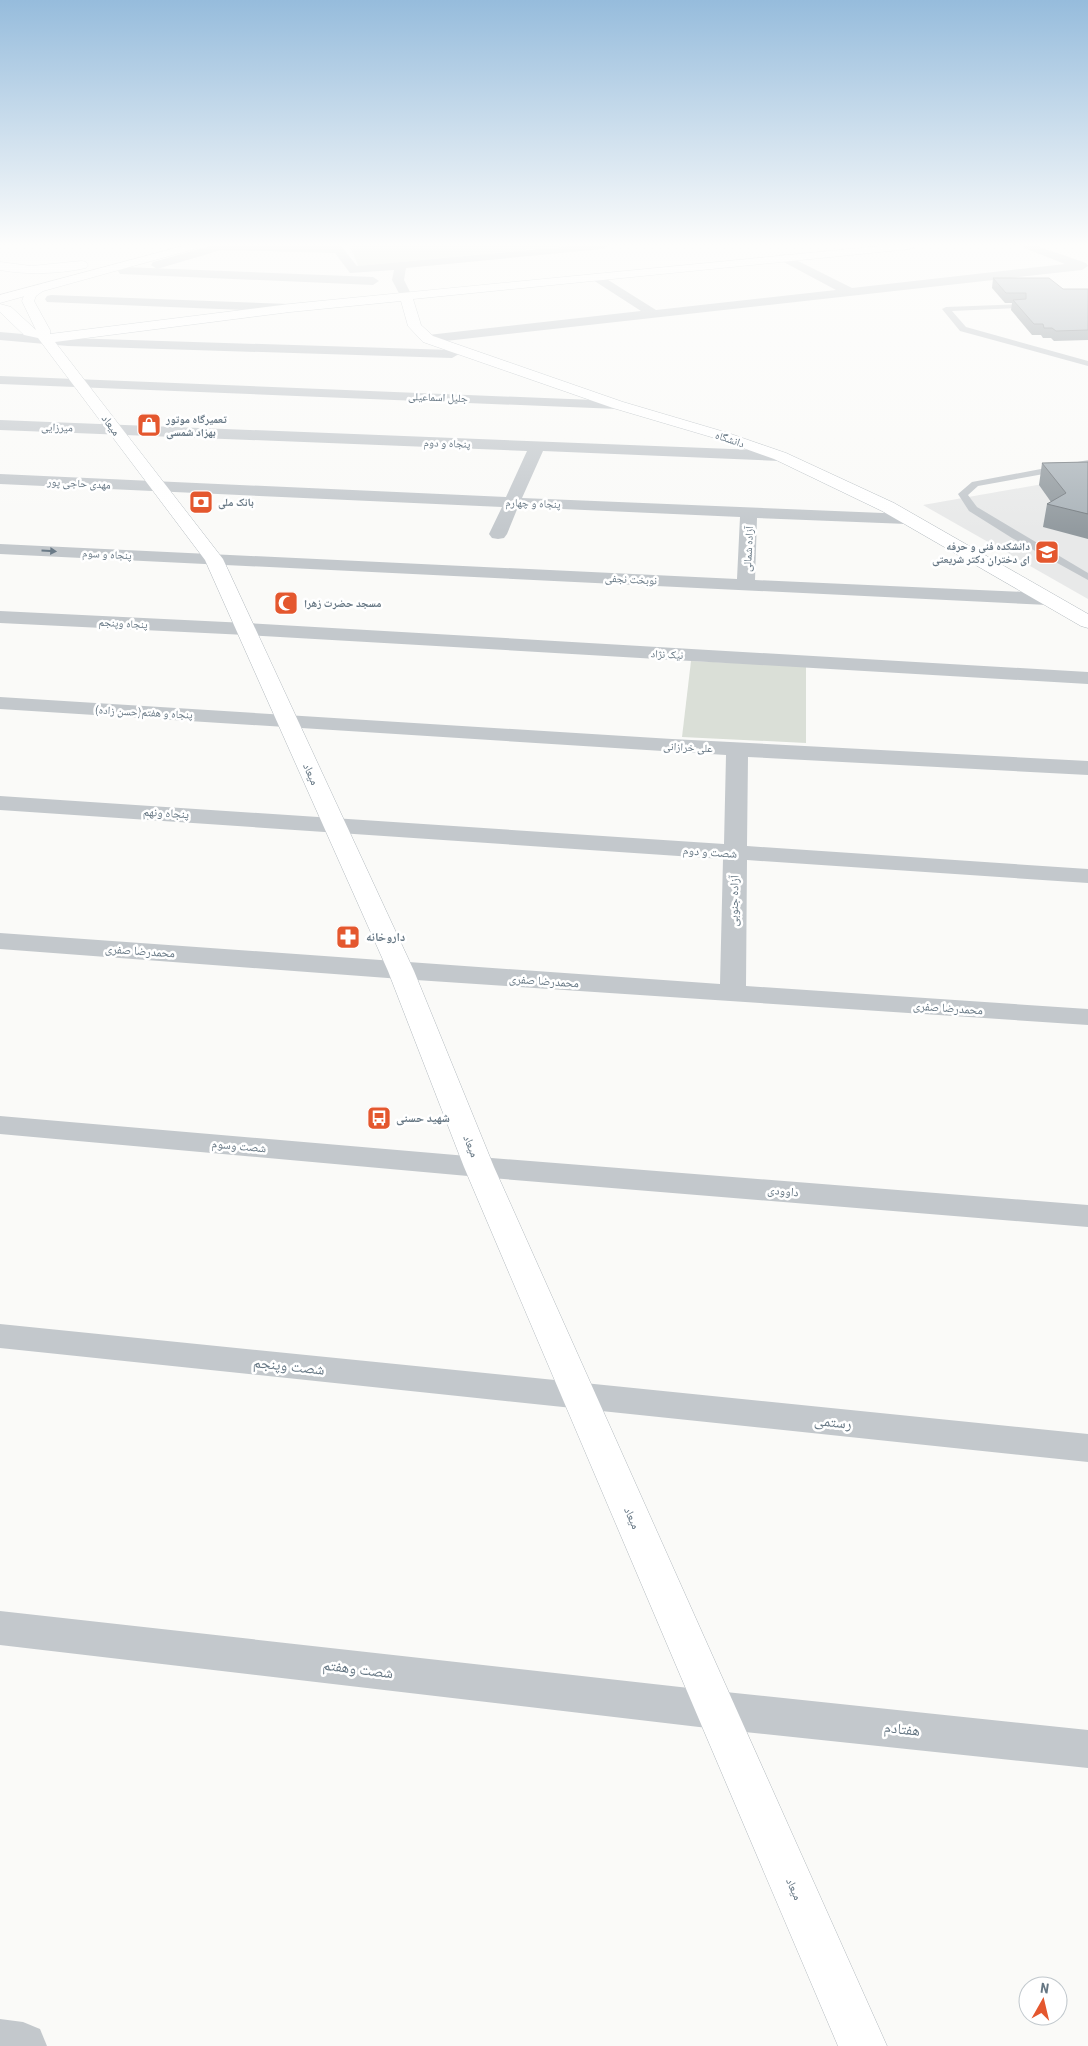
<svg xmlns="http://www.w3.org/2000/svg" width="1088" height="2046" font-family="'Roboto Condensed','Noto Naskh Arabic',sans-serif">
	<rect width="100%" height="100%" fill="#fafaf8"/>
	<polygon fill="#e8e9e9" points="1088,476 1088,599 923,505"/>
	<g fill="#dadfd7">
		<polygon points="350,246 566,246 358,266"/>
		<polygon points="691,661 806,666 806,743 682,737"/>
	</g>
	<g fill="none" stroke-linecap="round" stroke-linejoin="round">
		<g stroke="#b3babf" stroke-width="1">
			<g id="secondary">
				<path d="M880,246H916L910,249L413,299L421,325L433,336L623,402L728,433L786,453L894,503L1088,614V628L1081,626L882,511L774,459L718,439L613,408L423,342L408,326L401,301L290,312L55,342L223,559L414,971L494,1167L887,2046H838L464,1167L388,971L205,560L38,338L24,335L0,312V304L11,307L36,330L22,301C25,291 34,283 45,285L47,288L36,296L34,301L50,330V334L290,304Z"/>
				<path d="M82,261L86,262L88,265L86,268C59,274 27,275 0,270V262L31,266Z"/>
			</g>
		</g>
		<g stroke="#b4b9bd" stroke-width="1">
			<polygon id="highway" points="183,246 200,246 198,248 0,303 0,295"/>
		</g>
		<g fill="#c3c8cc" fill-rule="evenodd">
			<polygon points="1023,304 1023,308 1020,308 952,311 966,327 1088,361 1088,366 960,331 942,309 946,307"/>
			<polygon points="1088,460 1088,466 978,486 968,495 977,507 1088,573 1088,580 1012,538 969,511 958,494 972,482"/>
		</g>
		<g fill="#c3c8cc" fill-rule="evenodd">
			<polygon points="210,246 341,246 357,266 571,246 608,246 602,249 406,268 404,280 412,296 406,300 402,299 392,280 394,270 350,273 335,253 221,250 157,269 151,265 153,262"/>
			<polygon points="1023,246 1037,246 1086,263 1088,266 1082,270 428,343 421,339 428,335 641,311 593,280 591,277 593,274 597,273 656,310 836,290 780,260 778,258 784,254 852,288 1065,264 1024,248"/>
			<polygon points="124,267 373,277 379,281 373,285 120,274 118,271 120,268"/>
			<polygon points="51,295 290,304 296,308 290,312 47,302 45,299 47,296"/>
			<polygon points="0,332 68,338 452,350 459,354 452,358 68,346 0,340"/>
			<polygon points="0,376 618,401 623,402 625,405 623,408 618,409 0,384"/>
			<polygon points="0,420 780,451 786,453 788,456 786,459 780,461 543,451 522,498 907,514 913,515 916,519 913,523 907,524 757,518 755,580 1048,593 1055,595 1057,599 1055,603 1048,605 0,554 0,544 737,579 740,517 518,507 507,534 504,538 498,539 492,538 489,534 502,507 0,484 0,474 506,497 527,451 0,430"/>
			<polygon points="0,611 246,623 1088,672 1088,684 246,635 0,623"/>
			<polygon points="0,697 672,739 1088,761 1088,775 748,757 747,846 1088,869 1088,883 747,860 746,986 1088,1009 1088,1025 401,979 0,949 0,933 720,984 723,859 0,810 0,796 724,844 726,755 0,709"/>
			<polygon points="0,1116 479,1157 1088,1205 1088,1227 479,1177 0,1134"/>
			<polygon points="0,1324 1088,1434 1088,1462 0,1348"/>
			<polygon points="0,1611 716,1691 1088,1730 1088,1768 716,1729 0,1645"/>
			<polygon points="0,2019 23,2022 40,2029 47,2046 0,2046"/>
		</g>
		<use href="#secondary" fill="#fff" fill-rule="evenodd"/>
		<use href="#highway" fill="#fff" fill-rule="evenodd"/>
	</g>
	<g fill="#929a9f">
		<polygon points="993,278 1063,289 1088,289 1088,340 1054,341 1051,338 1043,338 1041,335 1032,335 1011,310 1012,303 1005,303 992,288"/>
		<polygon points="1088,462 1088,539 1043,527 1047,504 1051,502 1039,485 1042,463"/>
	</g>
	<g fill="#aab3b9" stroke="#777d82">
		<polygon points="993,278 1049,278 1063,289 1088,289 1088,330 1056,331 1052,328 1044,328 1043,324 1034,324 1013,300 1026,299 1026,293 1006,293"/>
		<polygon points="1088,462 1088,514 1047,504 1066,493 1042,463"/>
	</g>
	<defs><path id="oneway-solid" d="M-6-.8H1V-3.2L6.5 0L1 3.2V.8H-6Z" transform="scale(1.25)"/></defs>
	<use fill="#6a7a87" href="#oneway-solid" transform="translate(49 551) rotate(3)"/>
	<linearGradient id="sky" x2="0" y2="1"><stop stop-color="#96bcdc"/><stop offset="0.46" stop-color="#fdfdfc"/><stop offset="1" stop-color="#fdfdfc" stop-opacity="0"/></linearGradient>
	<rect width="1088" height="532" fill="url(#sky)"/>
	<defs>
		<g id="shop-square" transform="scale(1.25)"><rect x="-9" y="-9" width="18" height="18" rx="4" fill="#e4572e" stroke="#fff"/><path d="M-5-2.5h2.3a2.7 3.5 0 0 1 5.4 0H5L5.5 6h-11ZM-1.5-2.5h3a1.5 2.3 0 0 0-3 0Z" fill="#fff"/></g>
		<g id="bank-square" transform="scale(1.25)"><rect x="-9" y="-9" width="18" height="18" rx="4" fill="#e4572e" stroke="#fff"/><path d="M-6-4H6V4H-6ZM0-2.3a2.3 2.3 0 1 0 0 4.6a2.3 2.3 0 1 0 0-4.6Z" fill="#fff"/></g>
		<g id="university-square" transform="scale(1.25)"><rect x="-9" y="-9" width="18" height="18" rx="4" fill="#e4572e" stroke="#fff"/><path d="M0-5L7-2L0 1L-7-2ZM-4 1L0 2.5L4 1V4Q0 6-4 4Z" fill="#fff"/></g>
		<g id="mosque-square" transform="scale(1.25)"><rect x="-9" y="-9" width="18" height="18" rx="4" fill="#e4572e" stroke="#fff"/><path d="M3.5-4.9A6 6 0 1 0 3.5 4.9A5 5 0 1 1 3.5-4.9Z" fill="#fff"/></g>
		<g id="pharmacy-square" transform="scale(1.25)"><rect x="-9" y="-9" width="18" height="18" rx="4" fill="#e4572e" stroke="#fff"/><path d="M-2-6h4v4h4v4h-4v4h-4v-4h-4v-4h4Z" fill="#fff"/></g>
		<g id="bus-square" transform="scale(1.25)"><rect x="-9" y="-9" width="18" height="18" rx="4" fill="#e4572e" stroke="#fff"/><path d="M-5-6H5V4H4V6H2V4H-2V6H-4V4H-5ZM-3.5-4V0h7V-4ZM-3.5 1.2v1.5H-2V1.2ZM2 1.2v1.5H3.5V1.2Z" fill="#fff"/></g>
	</defs>
	<g fill-rule="evenodd">
		<use href="#shop-square" x="149" y="425"/>
		<use href="#bank-square" x="201" y="502"/>
		<use href="#university-square" x="1047" y="552"/>
		<use href="#mosque-square" x="286" y="603"/>
		<use href="#pharmacy-square" x="348" y="937"/>
		<use href="#bus-square" x="379" y="1118"/>
	</g>
	<g text-anchor="middle" stroke-width="5" stroke-linejoin="round" paint-order="stroke">
		<g font-size="11" fill="#657683" stroke="#fff">
			<text transform="translate(438 397) rotate(2)" y="4">جلیل اسماعیلی</text>
			<text transform="translate(57 427) rotate(2)" y="4">میرزایی</text>
			<text transform="translate(730 439) rotate(19)" y="4">دانشگاه</text>
			<text transform="translate(447 443) rotate(2)" y="4">پنجاه و دوم</text>
			<text transform="translate(79 483) rotate(3)" y="4">مهدی حاجی پور</text>
			<text transform="translate(533 503) rotate(2)" y="4">پنجاه و چهارم</text>
			<text transform="translate(748 549) rotate(-87)" y="4">آزاده شمالی</text>
			<text transform="translate(107 554) rotate(3)" y="4">پنجاه و سوم</text>
			<text transform="translate(631 579) rotate(3)" y="4">نوبخت نجفی</text>
			<text transform="translate(123 623) rotate(3)" y="4">پنجاه وپنجم</text>
			<text transform="translate(667 654) rotate(3)" y="4">نیک نژاد</text>
			<text transform="translate(144 712) rotate(3)" y="4">(حسن زاده)پنجاه و هفتم</text>
			<text transform="translate(688 747) rotate(3)" y="4">علی خرازانی</text>
		</g>
		<g font-size="11" font-weight="bold" fill="#657683" stroke="#fff" text-anchor="start">
			<text x="166" y="423">تعمیرگاه موتور<tspan x="166" dy="13">بهزاد شمسی</tspan></text>
			<text x="218" y="506">بانک ملی</text>
			<text x="1030" y="550" text-anchor="end">دانشکده فنی و حرفه<tspan x="1030" dy="13">ای دختران دکتر شریعتی</tspan></text>
			<text x="304" y="607">مسجد حضرت زهرا</text>
		</g>
		<g font-size="12" fill="#657683" stroke="#fff">
			<text transform="translate(111 425) rotate(53)" y="4">میعاد</text>
			<text transform="translate(311 774) rotate(66)" y="4">میعاد</text>
			<text transform="translate(166 813) rotate(3)" y="4">پنجاه ونهم</text>
			<text transform="translate(710 852) rotate(4)" y="4">شصت و دوم</text>
			<text transform="translate(734 901) rotate(-89)" y="4">آزاده جنوبی</text>
			<text transform="translate(140 951) rotate(4)" y="4">محمدرضا صفری</text>
			<text transform="translate(544 981) rotate(4)" y="4">محمدرضا صفری</text>
			<text transform="translate(948 1008) rotate(4)" y="4">محمدرضا صفری</text>
			<text transform="translate(239 1146) rotate(5)" y="4">شصت وسوم</text>
			<text transform="translate(471 1146) rotate(68)" y="4">میعاد</text>
			<text transform="translate(783 1191) rotate(5)" y="4">داوودی</text>
			<text transform="translate(632 1518) rotate(66)" y="4">میعاد</text>
			<text transform="translate(794 1889) rotate(66)" y="4">میعاد</text>
		</g>
		<g font-size="12" font-weight="bold" fill="#657683" stroke="#fff" text-anchor="start">
			<text x="366" y="941">داروخانه</text>
			<text x="396" y="1122">شهید حسنی</text>
		</g>
		<g font-size="15" fill="#657683" stroke="#fff">
			<text transform="translate(289 1366) rotate(6)" y="5">شصت وپنجم</text>
			<text transform="translate(833 1422) rotate(6)" y="5">رستمی</text>
			<text transform="translate(358 1669) rotate(7)" y="5">شصت وهفتم</text>
			<text transform="translate(902 1729) rotate(6)" y="5">هفتادم</text>
		</g>
	</g>
	<g transform="translate(1043 2001) rotate(8)"><circle r="24" fill="#ffffff" stroke="#c1c8cd"/>
	<path d="M0-4L9 19L0 12L-9 19Z" fill="#e4572e"/>
	<text y="-8" font-size="14" font-weight="bold" text-anchor="middle" fill="#657683">N</text>
	</g>
</svg>
